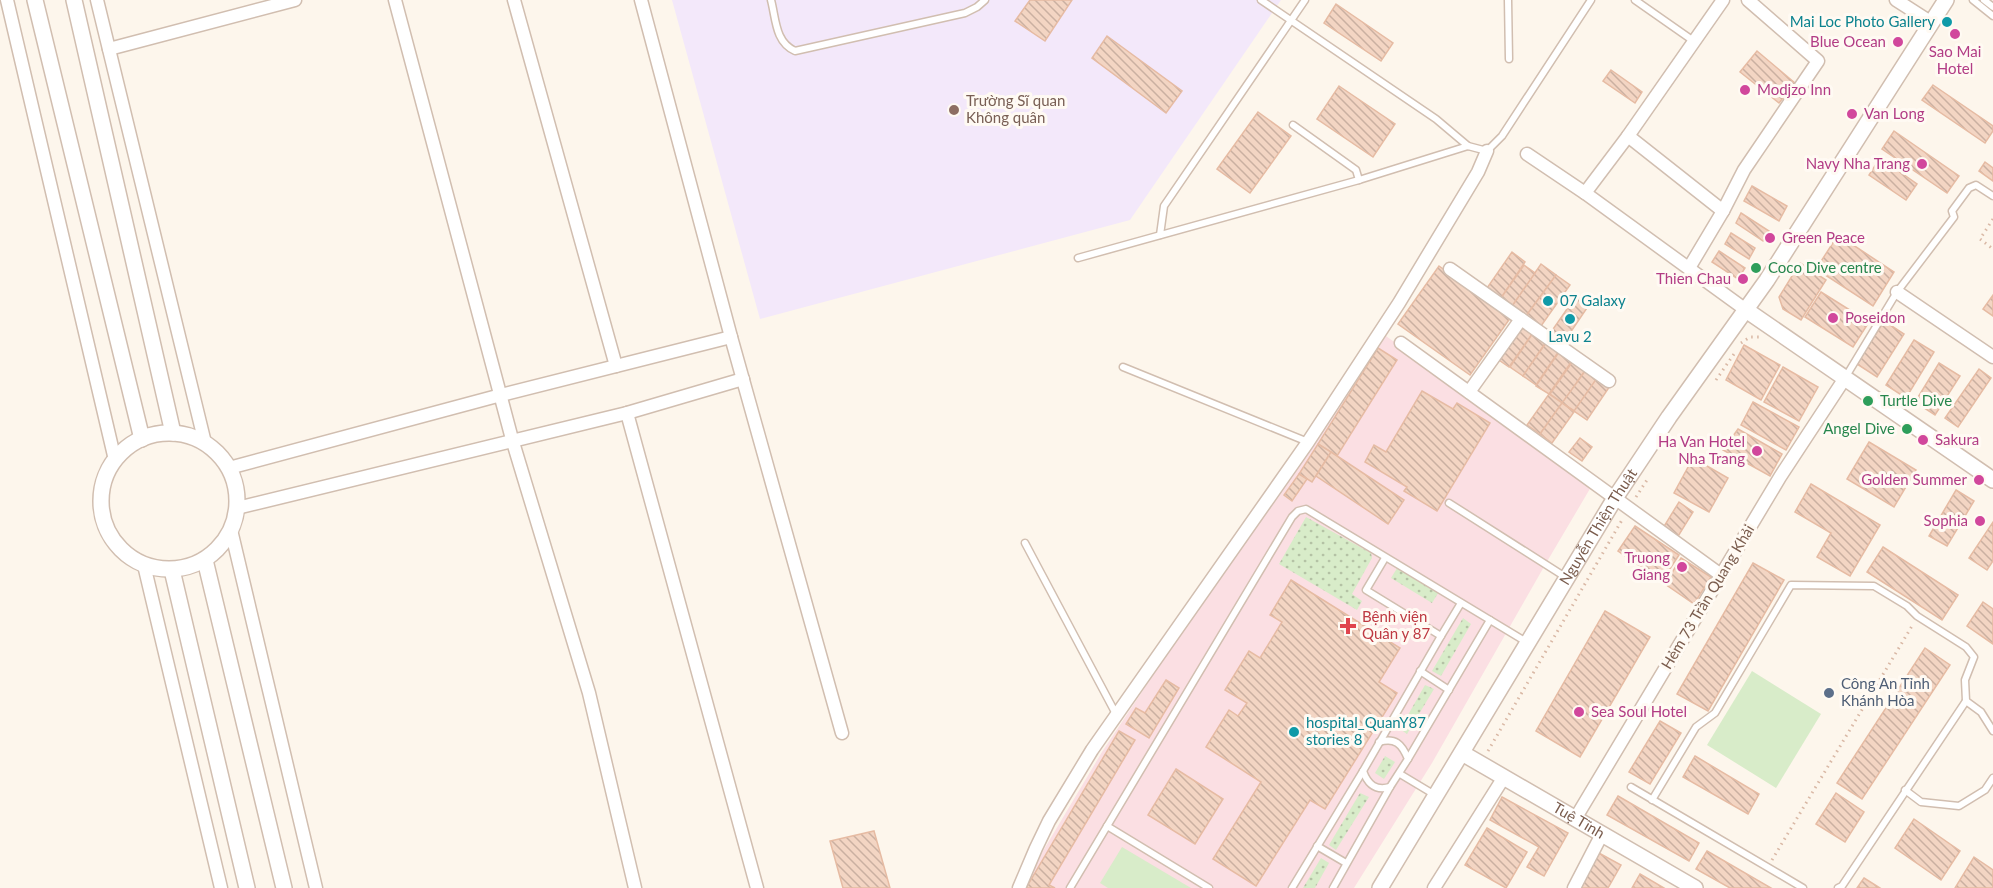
<svg xmlns="http://www.w3.org/2000/svg" width="1993" height="888" font-family="Lato,sans-serif">
	<defs>
		<pattern id="grass-dots" width="8" height="8" patternUnits="userSpaceOnUse" patternTransform="scale(1.5)"><rect width="8" height="8" fill="#d8ecc9"/><path d="M2 2h.1M6 6h.1" fill="none" stroke="#b4c2a5" stroke-width="1.8" stroke-linecap="round"/></pattern>
		<pattern id="building-back-hatch" width="6" height="6" patternUnits="userSpaceOnUse" patternTransform="scale(1.5)"><rect width="6" height="6" fill="#f3d5c3"/><path d="M-1 5l2 2M0 0l6 6M5-1l2 2" fill="none" stroke="#cab0a1"/></pattern>
	</defs>
	<rect width="100%" height="100%" fill="#fdf6ec"/>
	<polygon fill="#f3e8fa" points="672,0 1281,0 1130,220 760,319"/>
	<polygon fill="#fbdfe3" points="1386,336 1591,487 1545,565 1432,763 1354,888 1025,888 1043,851 1102,752 1197,609 1316,443"/>
	<g fill="url(#grass-dots)">
		<polygon points="1306,517 1371,553 1372,558 1352,594 1362,601 1357,610 1279,564"/>
		<polygon points="1399,565 1440,590 1432,603 1391,578"/>
		<polygon points="1463,618 1471,624 1441,676 1432,671"/>
		<polygon points="1425,685 1434,689 1407,734 1400,729"/>
		<polygon points="1385,756 1395,762 1384,779 1375,773"/>
		<polygon points="1360,793 1369,797 1336,850 1329,845"/>
		<polygon points="1321,858 1329,863 1315,888 1303,888"/>
	</g>
	<g fill="#d8ecc9">
		<polygon points="1752,671 1821,714 1776,788 1707,745"/>
		<polygon points="1122,847 1191,888 1108,888 1100,883"/>
	</g>
	<g fill="url(#building-back-hatch)" stroke="#e6bba3" stroke-width="1.5">
		<polygon points="1030,0 1072,0 1045,41 1015,21"/>
		<polygon points="1336,4 1393,43 1381,61 1324,23"/>
		<polygon points="1107,36 1182,91 1166,113 1092,58"/>
		<polygon points="1757,51 1795,83 1779,103 1740,72"/>
		<polygon points="1611,70 1642,92 1635,103 1603,81"/>
		<polygon points="1933,85 1993,126 1993,131 1985,143 1922,100"/>
		<polygon points="1339,86 1395,124 1373,157 1317,119"/>
		<polygon points="1258,112 1291,136 1250,193 1217,169"/>
		<polygon points="1894,131 1959,176 1947,193 1882,149"/>
		<polygon points="1880,158 1917,184 1906,200 1869,175"/>
		<polygon points="1985,162 1993,168 1993,181 1979,171"/>
		<polygon points="1752,186 1787,206 1779,221 1744,201"/>
		<polygon points="1741,213 1769,231 1763,241 1736,223"/>
		<polygon points="1731,233 1755,248 1749,259 1725,244"/>
		<polygon points="1838,235 1894,272 1873,306 1816,269"/>
		<polygon points="1719,251 1745,268 1738,279 1712,262"/>
		<polygon points="1512,252 1525,262 1501,298 1487,288"/>
		<polygon points="1800,263 1826,280 1801,320 1783,309 1779,297"/>
		<polygon points="1541,264 1556,275 1526,316 1512,306"/>
		<polygon points="1524,265 1535,273 1512,306 1501,298"/>
		<polygon points="1439,266 1511,317 1470,375 1398,324"/>
		<polygon points="1556,275 1570,285 1541,326 1526,316"/>
		<polygon points="1821,292 1869,322 1853,347 1805,317"/>
		<polygon points="1993,295 1993,316 1983,309"/>
		<polygon points="1576,296 1589,305 1564,342 1551,332"/>
		<polygon points="1522,321 1535,330 1509,367 1496,358"/>
		<polygon points="1884,321 1904,334 1877,377 1857,364"/>
		<polygon points="1535,330 1548,339 1523,376 1510,367"/>
		<polygon points="1548,340 1561,348 1536,385 1523,376"/>
		<polygon points="1914,340 1934,352 1906,398 1886,385"/>
		<polygon points="1744,345 1780,365 1761,400 1726,380"/>
		<polygon points="1378,348 1397,360 1337,456 1318,444"/>
		<polygon points="1561,349 1574,358 1549,394 1536,386"/>
		<polygon points="1575,358 1588,366 1563,403 1550,394"/>
		<polygon points="1939,363 1960,376 1935,415 1915,402"/>
		<polygon points="1588,367 1601,375 1576,412 1562,403"/>
		<polygon points="1783,367 1818,387 1799,421 1764,402"/>
		<polygon points="1979,369 1991,378 1958,427 1945,418"/>
		<polygon points="1599,375 1612,383 1587,420 1574,411"/>
		<polygon points="1422,391 1453,409 1457,403 1490,423 1437,511 1404,491 1407,487 1365,462 1374,445 1386,452"/>
		<polygon points="1549,394 1562,403 1540,434 1527,425"/>
		<polygon points="1753,402 1799,427 1786,450 1741,425"/>
		<polygon points="1562,403 1574,412 1552,443 1540,434"/>
		<polygon points="1738,429 1782,454 1770,476 1723,450"/>
		<polygon points="1580,438 1592,447 1582,461 1569,452"/>
		<polygon points="1869,442 1916,470 1894,507 1847,479"/>
		<polygon points="1318,444 1331,452 1312,482 1299,474"/>
		<polygon points="1331,452 1404,500 1388,524 1316,476"/>
		<polygon points="1693,458 1728,478 1709,512 1674,493"/>
		<polygon points="1299,474 1307,479 1292,501 1284,495"/>
		<polygon points="1811,484 1880,525 1850,576 1817,557 1831,533 1795,512"/>
		<polygon points="1956,490 1974,501 1947,546 1929,536"/>
		<polygon points="1679,502 1693,512 1677,538 1663,528"/>
		<polygon points="1993,522 1993,561 1987,570 1969,558"/>
		<polygon points="1635,526 1679,555 1662,581 1618,551"/>
		<polygon points="1883,547 1958,595 1942,620 1867,572"/>
		<polygon points="1681,558 1711,577 1694,604 1665,584"/>
		<polygon points="1753,563 1784,580 1708,711 1677,694"/>
		<polygon points="1291,580 1400,648 1379,682 1397,693 1325,809 1310,800 1256,886 1213,859 1261,782 1206,747 1229,710 1238,716 1247,703 1225,690 1249,651 1260,658 1282,622 1270,615"/>
		<polygon points="1983,602 1993,609 1993,644 1967,626"/>
		<polygon points="1605,611 1650,637 1580,757 1536,731"/>
		<polygon points="1925,648 1950,665 1862,799 1837,783"/>
		<polygon points="1166,680 1179,688 1149,738 1126,724 1136,708 1145,713"/>
		<polygon points="1660,721 1681,733 1650,784 1629,772"/>
		<polygon points="1119,731 1135,740 1049,885 1055,888 1026,888"/>
		<polygon points="1695,756 1759,794 1748,814 1683,777"/>
		<polygon points="1176,769 1223,799 1195,844 1148,815"/>
		<polygon points="1836,793 1864,812 1845,842 1816,824"/>
		<polygon points="1618,796 1699,843 1689,861 1607,815"/>
		<polygon points="1502,797 1568,833 1544,876 1527,867 1539,847 1490,820"/>
		<polygon points="1914,819 1960,851 1941,880 1895,848"/>
		<polygon points="1487,828 1527,852 1506,888 1465,865"/>
		<polygon points="874,831 890,888 843,888 830,841"/>
		<polygon points="1707,851 1771,888 1730,888 1696,869"/>
		<polygon points="1597,852 1621,865 1608,888 1576,888"/>
		<polygon points="1974,857 1993,870 1993,888 1955,888"/>
		<polygon points="1640,874 1664,888 1632,888"/>
		<polygon points="1864,878 1880,888 1857,888"/>
	</g>
	<g fill="none" stroke-linecap="round" stroke-linejoin="round">
		<g stroke="#d1beb0" stroke-width="9">
			<g id="service">
				<path d="M771,0C776,19 775,42 795,51L965,13L977,7L985,0"/>
				<polyline points="1261,0 1436,119 1468,146"/>
				<polyline points="1508,0 1509,59"/>
				<polyline points="1635,0 1695,42"/>
				<polyline points="1973,0 1993,16"/>
				<polyline points="1984,0 1993,7"/>
				<polyline points="1293,125 1356,170 1359,180"/>
				<polyline points="1160,235 1164,206 1305,0"/>
				<polyline points="1078,258 1359,180 1468,146 1487,151 1502,136 1591,0"/>
				<polyline points="1123,367 1308,442"/>
				<polyline points="1845,378 1897,292 1954,217 1952,211 1969,188 1976,185 1993,196"/>
				<polyline points="1449,503 1567,578"/>
				<polyline points="1025,543 1116,714"/>
				<polyline points="1490,620 1528,643"/>
				<polyline points="1441,636 1461,603"/>
				<polyline points="1420,671 1449,690"/>
				<path d="M1363,771C1368,785 1376,791 1390,787L1408,759C1402,744 1395,737 1379,742"/>
				<polyline points="1400,774 1435,795"/>
				<polyline points="1631,787 1803,888"/>
				<polyline points="1905,790 1921,802 1959,806 1985,790 1993,778"/>
				<polyline points="1652,800 1696,727 1715,713 1791,585 1874,586 1907,606 1917,616 1966,647 1974,657 1965,680 1966,701 1981,712 1993,731"/>
				<polyline points="1107,826 1209,888"/>
				<polyline points="1317,846 1346,863"/>
				<polyline points="1070,888 1292,517 1298,511 1306,509 1490,620 1408,759"/>
				<polyline points="1292,888 1363,771 1441,636 1366,590 1385,558"/>
				<polyline points="1333,888 1390,787"/>
				<polyline points="1838,888 1842,886 1966,701"/>
			</g>
		</g>
		<g stroke="#d1beb0" stroke-width="15">
			<g id="minor">
				<polyline points="7,0 115,460"/>
				<polyline points="97,0 205,443"/>
				<polyline points="395,0 512,439 589,693 635,888"/>
				<polyline points="514,0 616,366"/>
				<polyline points="641,0 731,337 842,733"/>
				<polyline points="1896,0 1932,23"/>
				<polyline points="109,49 295,0"/>
				<polyline points="1628,136 1723,211"/>
				<polyline points="1527,154 1585,193 1746,310"/>
				<polyline points="1585,193 1628,136 1723,0"/>
				<polyline points="1689,268 1723,211 1744,170 1818,61 1748,0"/>
				<polyline points="1450,269 1609,381"/>
				<polyline points="1897,292 1993,357"/>
				<polyline points="1401,343 1721,575"/>
				<polyline points="1469,392 1521,319"/>
				<polyline points="627,413 757,888"/>
				<polyline points="229,468 501,395 731,337"/>
				<polyline points="237,508 627,413 743,379"/>
				<polyline points="231,530 316,888"/>
				<polyline points="144,565 221,888"/>
				<polyline points="1575,819 1780,477 1845,378"/>
				<polyline points="1019,888 1036,848 1049,821 1092,750 1308,442 1399,303 1478,172 1487,151"/>
				<polyline points="1434,888 1504,777"/>
				<polyline points="1574,888 1602,834"/>
			</g>
		</g>
		<g stroke="#d1beb0" stroke-width="18">
			<g id="tertiary">
				<polyline points="35,0 142,439"/>
				<polyline points="74,0 173,433"/>
				<polyline points="1746,310 1993,480"/>
				<circle cx="169" cy="501" r="68"/>
				<polyline points="205,560 284,888"/>
				<polyline points="172,570 247,888"/>
				<path id="s1" d="M1462,753L1695,888"/>
				<path id="s2" d="M1380,888L1615,498L1669,417L1767,280L1946,0"/>
			</g>
		</g>
		<g stroke="#d9b8a5" stroke-width="3" stroke-dasharray="1.5 4.5" stroke-linecap="butt">
			<polyline points="1993,219 1980,239 1993,249"/>
			<polyline points="1741,343 1750,337 1759,337"/>
			<polyline points="1716,380 1734,354"/>
			<polyline points="1636,497 1647,480"/>
			<polyline points="1488,751 1622,520"/>
			<polyline points="1772,860 1912,626"/>
		</g>
		<use href="#service" stroke="#fff" stroke-width="6"/>
		<use href="#minor" stroke="#fff" stroke-width="12"/>
		<use href="#tertiary" stroke="#fff" stroke-width="15"/>
	</g>
	<g fill="#0f9aa8" stroke="#fffaf3" stroke-width="2">
		<circle cx="1947" cy="22" r="6"/>
		<circle cx="1548" cy="301" r="6"/>
		<circle cx="1570" cy="319" r="6"/>
		<circle cx="1294" cy="732" r="6"/>
	</g>
	<g fill="#d1479c" stroke="#fffaf3" stroke-width="2">
		<circle cx="1955" cy="34" r="6"/>
		<circle cx="1898" cy="42" r="6"/>
		<circle cx="1745" cy="90" r="6"/>
		<circle cx="1852" cy="114" r="6"/>
		<circle cx="1922" cy="164" r="6"/>
		<circle cx="1770" cy="238" r="6"/>
		<circle cx="1743" cy="279" r="6"/>
		<circle cx="1833" cy="318" r="6"/>
		<circle cx="1923" cy="440" r="6"/>
		<circle cx="1757" cy="451" r="6"/>
		<circle cx="1979" cy="480" r="6"/>
		<circle cx="1980" cy="521" r="6"/>
		<circle cx="1682" cy="567" r="6"/>
		<circle cx="1579" cy="712" r="6"/>
	</g>
	<circle fill="#8d6e63" stroke="#fffaf3" stroke-width="2" cx="954" cy="110" r="6"/>
	<g fill="#2e9e5b" stroke="#fffaf3" stroke-width="2">
		<circle cx="1756" cy="268" r="6"/>
		<circle cx="1868" cy="401" r="6"/>
		<circle cx="1907" cy="429" r="6"/>
	</g>
	<path fill="#e0444e" stroke="#fffaf3" stroke-width="2" d="M1345 617h6v6h6v6h-6v6h-6v-6h-6v-6h6z"/>
	<circle fill="#5c6f8a" stroke="#fffaf3" stroke-width="2" cx="1829" cy="693" r="6"/>
	<g text-anchor="middle" stroke-width="6" stroke-linejoin="round" paint-order="stroke">
		<g font-size="15" fill="#0d838f" stroke="#fffaf3" text-anchor="start">
			<text x="1935" y="27" text-anchor="end">Mai Loc Photo Gallery</text>
			<text x="1560" y="306">07 Galaxy</text>
			<text x="1570" y="342" text-anchor="middle">Lavu 2</text>
			<text x="1306" y="728">hospital_QuanY87<tspan x="1306" dy="17">stories 8</tspan></text>
		</g>
		<g font-size="15" fill="#b23c85" stroke="#fffaf3" text-anchor="end">
			<text x="1886" y="47">Blue Ocean</text>
			<text x="1955" y="57" text-anchor="middle">Sao Mai<tspan x="1955" dy="17">Hotel</tspan></text>
			<text x="1757" y="95" text-anchor="start">Modjzo Inn</text>
			<text x="1864" y="119" text-anchor="start">Van Long</text>
			<text x="1910" y="169">Navy Nha Trang</text>
			<text x="1782" y="243" text-anchor="start">Green Peace</text>
			<text x="1731" y="284">Thien Chau</text>
			<text x="1845" y="323" text-anchor="start">Poseidon</text>
			<text x="1935" y="445" text-anchor="start">Sakura</text>
			<text x="1745" y="447">Ha Van Hotel<tspan x="1745" dy="17">Nha Trang</tspan></text>
			<text x="1967" y="485">Golden Summer</text>
			<text x="1968" y="526">Sophia</text>
			<text x="1670" y="563">Truong<tspan x="1670" dy="17">Giang</tspan></text>
			<text x="1591" y="717" text-anchor="start">Sea Soul Hotel</text>
		</g>
		<g font-size="15" fill="#785e54" stroke="#fffaf3" text-anchor="start">
			<text x="966" y="106">Trường Sĩ quan<tspan x="966" dy="17">Không quân</tspan></text>
		</g>
		<g font-size="15" fill="#27864d" stroke="#fffaf3" text-anchor="start">
			<text x="1768" y="273">Coco Dive centre</text>
			<text x="1880" y="406">Turtle Dive</text>
			<text x="1895" y="434" text-anchor="end">Angel Dive</text>
		</g>
		<g font-size="15" fill="#7a5c4d" stroke="#fffaf3">
			<text dy="5" stroke="none"><textPath href="#s2" startOffset="422">Nguyễn Thiện Thuật</textPath></text>
			<text transform="translate(1708 597) rotate(-59)" y="5">Hẻm 73 Trần Quang Khải</text>
			<text dy="5" stroke="none"><textPath href="#s1" startOffset="135">Tuệ Tĩnh</textPath></text>
		</g>
		<g font-size="15" fill="#be3a42" stroke="#fffaf3" text-anchor="start">
			<text x="1362" y="622">Bệnh viện<tspan x="1362" dy="17">Quân y 87</tspan></text>
		</g>
		<g font-size="15" fill="#4e5e75" stroke="#fffaf3" text-anchor="start">
			<text x="1841" y="689">Công An Tỉnh<tspan x="1841" dy="17">Khánh Hòa</tspan></text>
		</g>
	</g>
</svg>
